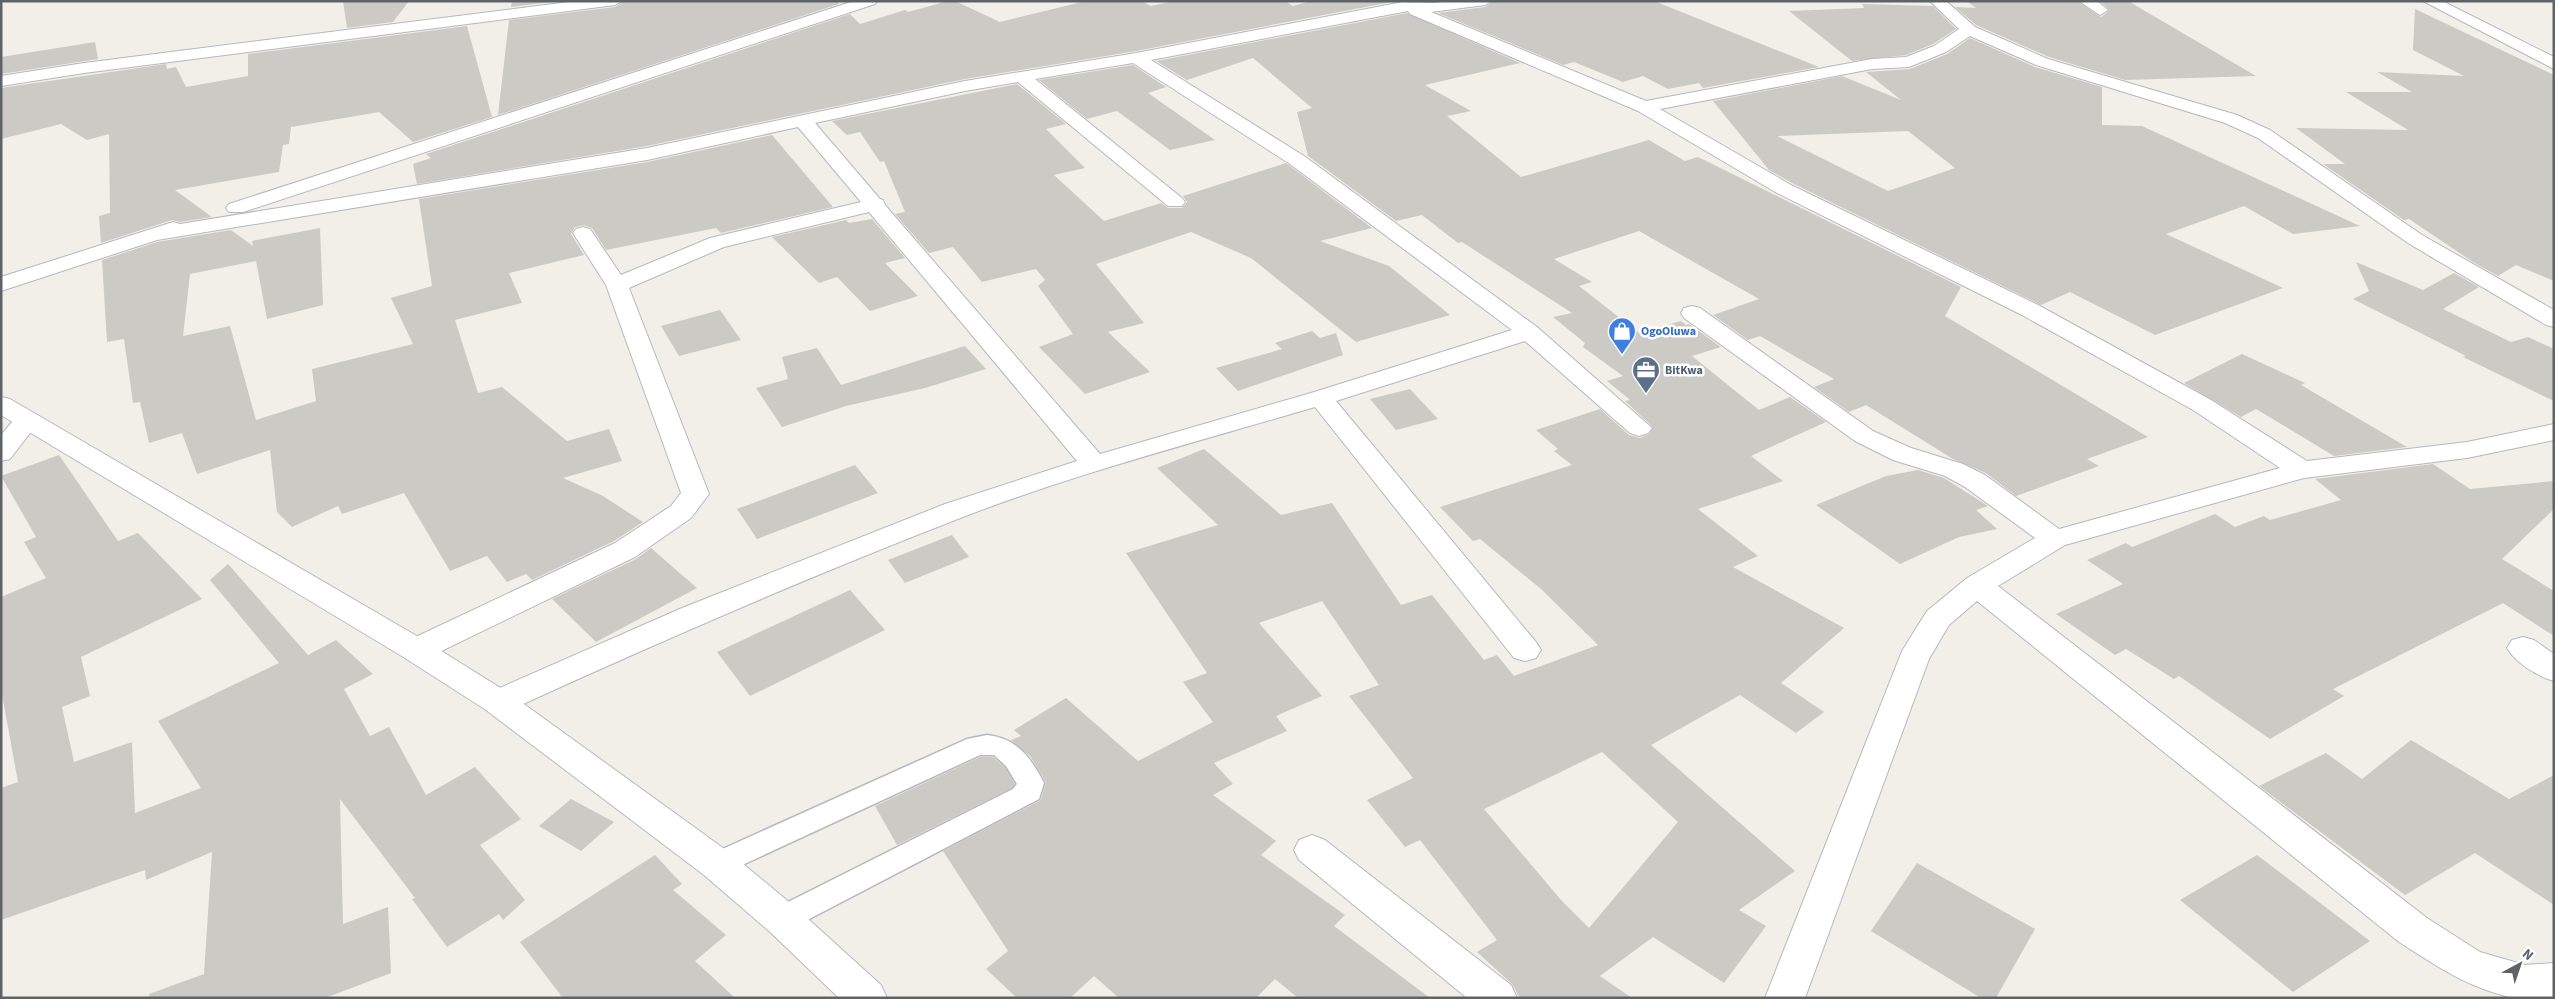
<svg xmlns="http://www.w3.org/2000/svg" width="2555" height="999" font-family="'Source Sans 3',sans-serif">
	<rect width="100%" height="100%" fill="#f1efe8"/>
	<g fill="#cccac5" fill-rule="evenodd">
		<polygon points="343,1 409,1 393,22 347,28"/>
		<polygon points="512,1 560,1 511,7"/>
		<polygon points="624,1 837,1 839,4 498,115 509,20 615,7"/>
		<polygon points="948,1 955,1 1000,22 1086,1 1142,1 1151,6 1174,1 1285,1 1293,6 1311,1 1397,1 1136,51 965,79 647,146 417,184 413,164 431,158 426,154 850,14 860,24 905,10 908,12"/>
		<polygon points="1494,1 1654,1 1819,67 1703,88 1699,83 1668,89 1643,76 1623,82 1574,62 1563,65 1438,13 1485,7"/>
		<polygon points="2077,1 2101,17 2110,10 2100,1 2128,1 2256,76 2125,80 2049,57 1976,25 1955,7 1976,8 1968,2"/>
		<polygon points="1862,4 1933,6 1956,29 1933,44 1906,55 1852,61 1789,11 1864,8"/>
		<polygon points="2415,9 2554,75 2554,281 2516,265 2498,276 2473,262 2409,219 2404,220 2323,164 2345,164 2296,128 2408,130 2346,92 2412,92 2377,72 2464,76 2413,50"/>
		<path d="M1407,13L1520,63L1425,85L1471,111L1447,116L1521,177L1649,140L1685,161L1698,157L1961,287L1945,316L2148,437L2087,459L2099,466L2016,496L1986,473L1953,459L1866,405L1849,412L1814,387L1834,379L1760,336L1748,340L1713,315L1759,299L1639,231L1554,259L1592,282L1579,286L1639,333L1681,321L1686,325L1689,324L1721,347L1692,356L1759,410L1790,397L1826,422L1751,456L1783,481L1698,509L1758,556L1733,567L1844,628L1781,683L1824,712L1796,733L1740,695L1651,745L1795,871L1739,910L1766,926L1724,983L1653,937L1600,976L1632,998H1520L1512,984L1477,952L1497,940L1420,840L1405,847L1367,800L1413,778L1349,696L1379,685L1322,601L1259,623L1322,696L1276,716L1287,731L1214,763L1233,784L1213,795L1276,841L1261,855L1345,915L1334,926L1430,998H1298L1275,979L1256,998H1119L1094,976L1070,998H1017L986,969L1008,951L943,851L1041,800L1046,782L1030,756L1011,740L1021,736L1014,730L1066,698L1138,761L1213,722L1183,682L1207,673L1126,553L1218,525L1157,468L1204,449L1281,515L1332,503L1401,605L1432,595L1484,660L1497,655L1514,676L1598,645L1541,589L1480,539L1473,541L1440,507L1572,465L1554,451L1558,449L1536,430L1600,409L1629,435L1640,438L1649,434L1653,427L1625,401L1630,400L1607,381L1623,376L1583,347L1585,343L1553,317L1572,313L1462,242L1458,243L1422,215L1396,221L1308,156L1297,112L1312,108L1253,58L1187,80L1156,61ZM1602,752L1678,822L1589,928L1561,900L1484,809Z"/>
		<polygon points="467,26 492,117 413,142 379,112 291,127 289,144 283,145 279,172 175,190 212,217 180,222 172,220 101,243 99,216 110,213 109,134 87,140 61,124 1,139 1,88 166,64 167,69 176,67 186,87 248,76 248,54"/>
		<path d="M1970,38L2035,67L2102,87V125L2142,126L2360,226L2293,234L2244,206L2166,234L2283,288L2155,335L2070,292L2041,305L1792,183L1769,170L1713,101L1842,76L1901,100L1866,72L1910,69L1947,54ZM1908,131L1955,168L1888,191L1777,136Z"/>
		<polygon points="95,42 98,59 1,74 1,57"/>
		<polygon points="1133,65 1166,87 1148,93 1215,140 1170,150 1117,111 1087,119 1039,80"/>
		<polygon points="1017,84 1066,124 1046,129 1085,168 1054,175 1104,221 1161,203 1168,208 1182,208 1187,202 1183,196 1286,163 1372,228 1320,241 1389,266 1450,315 1356,342 1251,258 1191,232 1096,264 1144,323 1108,332 1150,372 1085,394 1039,347 1073,334 1038,286 1045,280 1036,269 982,282 953,247 929,253 895,214 905,212 884,161 880,162 860,132 847,135 832,121"/>
		<polygon points="772,135 833,207 721,233 716,228 606,250 592,228 584,225 575,227 571,234 584,255 509,273 522,303 455,320 478,393 502,387 567,441 609,429 622,461 563,478 603,496 643,522 614,541 532,580 526,574 507,582 487,556 450,571 404,493 342,514 338,506 292,527 277,512 270,450 197,474 182,433 149,443 140,402 133,403 124,339 107,342 102,260 157,242 231,230 253,246 252,241 320,228 323,305 267,319 256,261 190,274 183,336 230,326 256,420 316,401 312,369 413,344 391,298 432,286 419,199 647,162"/>
		<polygon points="872,219 905,258 885,263 918,296 870,311 837,277 819,283 772,237 846,220 849,223"/>
		<polygon points="2356,262 2423,290 2454,273 2479,287 2443,309 2511,342 2528,337 2554,349 2554,401 2463,357 2466,356 2353,299 2369,291"/>
		<polygon points="720,310 741,340 679,356 661,326"/>
		<polygon points="1312,331 1320,338 1336,333 1343,355 1238,391 1216,368 1282,349 1275,343"/>
		<polygon points="965,346 986,369 925,388 846,406 782,427 756,388 788,379 782,357 817,348 841,385"/>
		<polygon points="2242,354 2305,383 2301,385 2407,447 2334,456 2256,409 2241,417 2184,383"/>
		<polygon points="1410,389 1438,419 1396,430 1370,399"/>
		<polygon points="59,455 118,541 138,533 202,599 81,657 90,696 62,707 74,762 132,742 135,813 201,788 158,721 279,663 210,580 228,564 308,655 336,640 373,674 344,689 370,736 389,727 426,795 475,767 521,819 480,845 525,900 503,920 499,914 447,947 412,899 415,898 340,799 343,924 388,907 391,973 325,998 150,998 149,994 204,974 212,852 146,880 145,870 1,920 1,788 18,782 1,689 1,597 46,578 24,542 36,537 1,476"/>
		<polygon points="2433,464 2470,489 2554,481 2554,509 2502,559 2554,591 2554,636 2503,603 2333,689 2344,696 2270,739 2179,676 2174,679 2126,649 2115,655 2056,614 2123,584 2087,560 2126,543 2132,547 2215,514 2235,527 2264,516 2270,520 2341,500 2315,479"/>
		<polygon points="855,465 878,493 757,539 737,509"/>
		<polygon points="1918,470 1944,478 1988,506 1976,510 1997,529 1959,537 1900,564 1816,505 1886,476"/>
		<polygon points="952,535 969,557 905,583 888,560"/>
		<polygon points="651,548 697,588 596,642 552,599 636,559"/>
		<polygon points="850,590 885,630 750,696 717,652"/>
		<polygon points="2411,740 2509,799 2554,775 2554,905 2475,853 2405,895 2259,786 2326,753 2362,779"/>
		<polygon points="980,757 993,757 1005,767 1015,784 1012,788 897,845 875,806"/>
		<polygon points="571,799 614,822 581,851 539,826"/>
		<polygon points="655,855 682,884 673,890 726,935 695,961 735,998 563,998 520,942"/>
		<polygon points="2257,855 2370,941 2293,992 2180,900"/>
		<polygon points="1917,863 2035,929 1996,998 1981,998 1871,931"/>
	</g>
	<g fill="none" stroke-linecap="round" stroke-linejoin="round">
		<g stroke="#b5b8bc" stroke-width="3">
			<path id="lane" d="M987,735C1017,738 1031,758 1044,783L1039,799L792,928L782,932L772,928L767,919L772,910L1013,789L1017,784L1006,766L994,755H980L727,872L717,876L707,872L703,864L707,856L967,739Z"/>
		</g>
		<g stroke="#b5b8bc" stroke-width="2">
			<g id="street">
				<polygon points="577,1 622,1 615,5 84,73 1,86 1,76 84,63"/>
				<polygon points="854,1 877,1 875,4 243,212 229,212 226,208 229,204"/>
				<path d="M1450,1H1492L1485,5L1431,12L1646,101L1872,59L1906,57L1934,46L1959,29L1930,1H1946L1975,27L2048,59L2237,115L2270,130L2422,235L2554,310V327L2546,325L2408,243L2258,138L2225,123L2036,65L1970,36L1946,52L1909,67L1872,69L1660,109L1791,185L2038,305L2211,400L2307,461L2467,442L2554,424V440L2467,458L2304,478L2065,545L1998,586L2427,918L2480,952L2525,965L2554,963V998C2541,998 2527,999 2515,998C2469,989 2437,966 2399,942L1977,601L1949,625L1929,659L1805,998H1765L1902,651L1927,611L1967,578L2035,538L1965,487L1945,476L1893,460L1855,441L1684,318L1681,313L1684,308L1692,306L1700,308L1873,431L1911,448L1963,464L1985,475L2059,529L2280,468L2193,410L2022,315L1777,193L1638,111L1410,14L1408,11L1151,60L1304,156L1537,327L1652,428L1648,433L1639,436L1630,433L1525,341L1336,401L1536,642L1541,650L1536,658L1525,661L1514,658L1315,407C1197,442 1077,473 963,517C810,576 659,642 510,710L498,714L486,710L482,702L486,694L682,608L945,504L1077,461L869,212L724,247L629,288L709,494L691,518L635,557L427,658L416,661L405,658L400,650L405,642L615,543L671,506L681,493L606,285L573,233L576,229L583,227L590,229L621,275L710,238L861,202L798,127L647,160L157,240L1,291V277L173,222L180,224L647,148L965,81L1136,53L1403,2L1433,3ZM1133,63L1290,164L1512,330L1311,393L1100,454L885,205L883,200L880,199L815,123L965,91L1018,82L1168,206H1182L1185,202L1182,198L1035,79Z"/>
				<polygon points="2079,1 2097,1 2108,10 2100,15"/>
				<polygon points="2423,1 2442,1 2554,57 2554,69"/>
				<polygon points="27,412 36,415 40,420 10,459 1,461 1,435 18,415"/>
				<path d="M2523,637L2534,640L2554,654V681C2537,676 2516,663 2507,648L2512,640Z"/>
				<polygon points="1312,835 1325,840 1511,985 1517,998 1467,998 1299,860 1294,850 1299,840"/>
			</g>
		</g>
		<g stroke="#b6babf" stroke-width="2">
			<polygon id="secondary" points="1,397 10,399 427,642 510,694 730,853 795,907 881,985 887,998 839,998 769,931 704,875 486,710 405,658 1,415"/>
		</g>
		<use href="#lane" fill="#fff" fill-rule="evenodd"/>
		<use href="#street" fill="#fff" fill-rule="evenodd"/>
		<use href="#secondary" fill="#fff" fill-rule="evenodd"/>
	</g>
	<defs>
		<g id="shop-pin" transform="scale(1.4375)"><path d="M0 17L-7.5 6A9.5 9.5 0 1 1 7.5 6Z" fill="#3f7fe0" stroke="#fff"/><path d="M-5-2.5h2.3a2.7 3.5 0 0 1 5.4 0H5L5.5 6h-11ZM-1.5-2.5h3a1.5 2.3 0 0 0-3 0Z" fill="#fff"/></g>
		<g id="office-pin" transform="scale(1.4375)"><path d="M0 17L-7.5 6A9.5 9.5 0 1 1 7.5 6Z" fill="#5c6f8a" stroke="#fff"/><path d="M-6-3h4V-5.5h4V-3h4V5H-6ZM-1-4.5V-3h2v-1.5ZM-6 0V1H6V0Z" fill="#fff"/></g>
	</defs>
	<g fill-rule="evenodd">
		<use href="#shop-pin" x="1622" y="331"/>
		<use href="#office-pin" x="1646" y="370"/>
	</g>
	<g text-anchor="middle" stroke-width="5" stroke-linejoin="round" paint-order="stroke">
		<g font-size="12" font-weight="bold" fill="#366cbe" stroke="#fff" text-anchor="start">
			<text x="1641" y="335">OgoOluwa</text>
		</g>
		<g font-size="12" font-weight="bold" fill="#4e5e75" stroke="#fff" text-anchor="start">
			<text x="1665" y="374">BitKwa</text>
		</g>
	</g>
	<rect width="2555" height="999" fill="none" stroke="#5f6368" stroke-width="5"/>
	<g transform="translate(2520 964) rotate(40)" stroke="#ffffff" stroke-width="4" paint-order="stroke">
	<path d="M0-4L9 19L0 12L-9 19Z" fill="#5f6368"/>
	<text y="-8" font-size="14" font-weight="bold" text-anchor="middle" fill="#5f6368">N</text>
	</g>
</svg>
